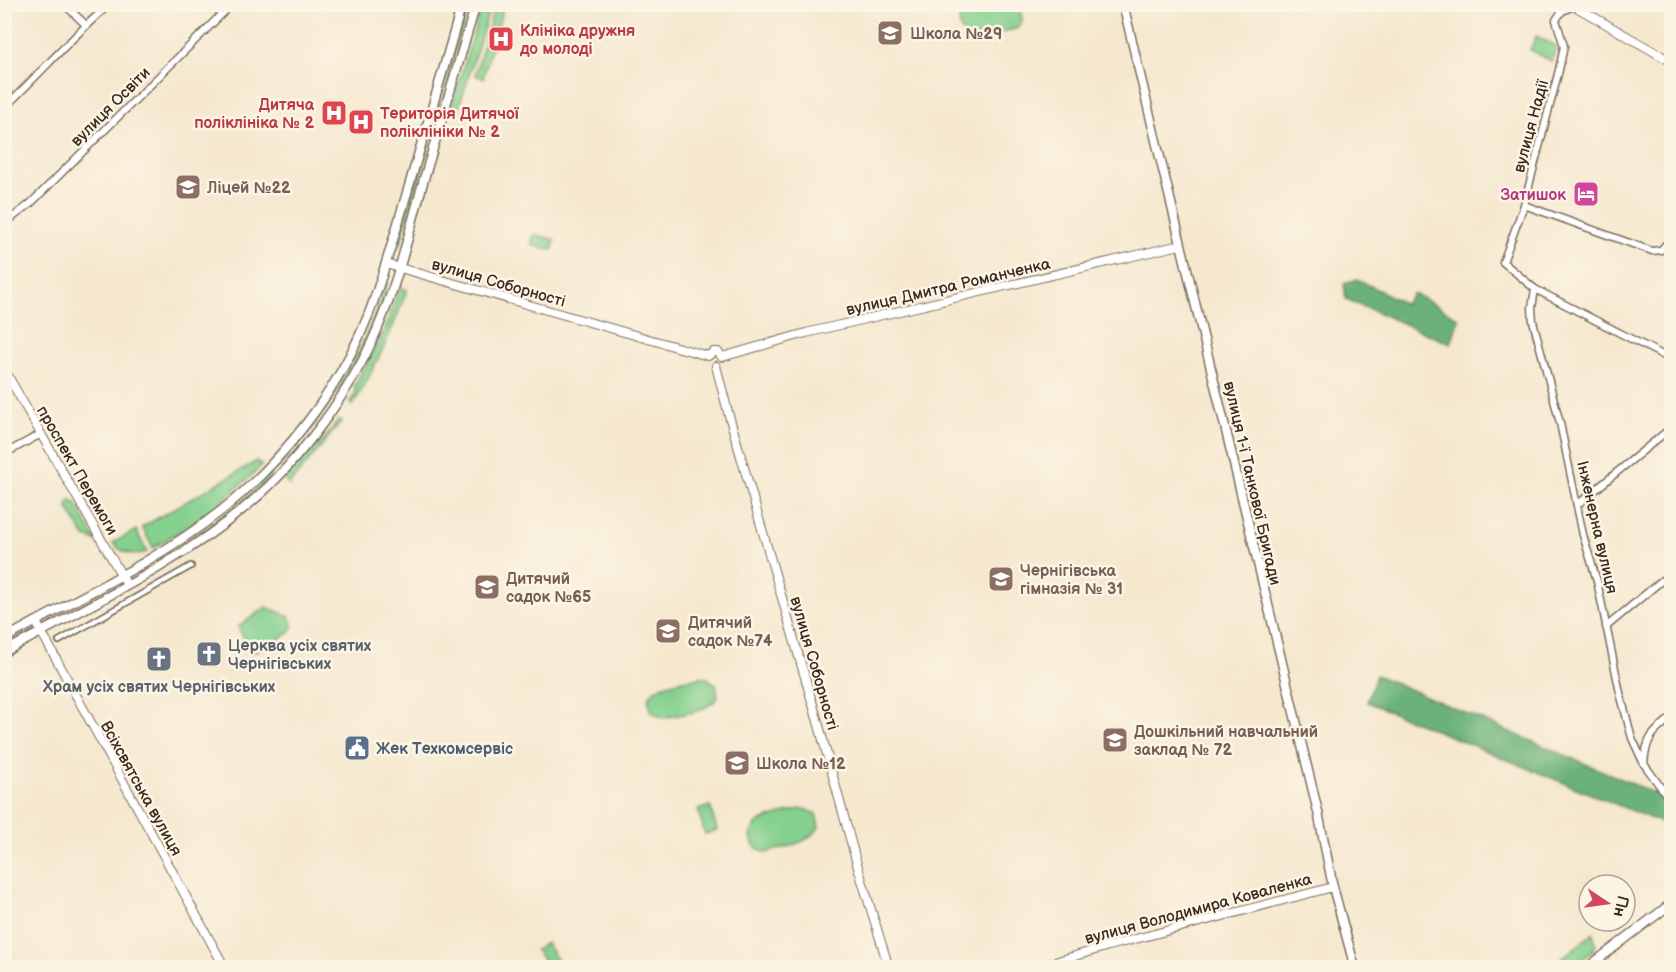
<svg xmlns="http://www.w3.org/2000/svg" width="1676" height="972" font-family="'Balsamiq Sans',sans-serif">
	<rect width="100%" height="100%" fill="#fcf5e5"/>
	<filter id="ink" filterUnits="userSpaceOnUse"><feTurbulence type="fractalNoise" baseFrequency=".0167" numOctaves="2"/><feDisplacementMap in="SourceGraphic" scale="12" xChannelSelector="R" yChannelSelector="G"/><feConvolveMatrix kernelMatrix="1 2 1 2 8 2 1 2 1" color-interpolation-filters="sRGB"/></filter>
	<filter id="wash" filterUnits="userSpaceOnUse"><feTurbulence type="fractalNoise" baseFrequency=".008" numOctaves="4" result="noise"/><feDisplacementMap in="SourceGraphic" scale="24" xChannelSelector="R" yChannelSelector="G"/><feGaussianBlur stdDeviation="1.35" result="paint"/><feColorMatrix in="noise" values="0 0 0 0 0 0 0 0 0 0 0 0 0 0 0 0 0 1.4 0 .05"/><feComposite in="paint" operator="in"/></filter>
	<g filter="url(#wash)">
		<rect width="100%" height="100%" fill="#f5e8cf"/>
		<g fill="#84d08e" stroke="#607d56" stroke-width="1.5">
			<path d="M963,4L1020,5L1022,21L1018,28L973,40C957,35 957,18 963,4Z"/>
			<polygon points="467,5 470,5 440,105 438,105"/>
			<polygon points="482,5 491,5 458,110 451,108"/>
			<polygon points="495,5 504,5 483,78 475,75"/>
			<polygon points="1536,36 1557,47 1551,61 1530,50"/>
			<polygon points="436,111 439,111 400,245 397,244 398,241"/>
			<polygon points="534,234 555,240 552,250 531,245"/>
			<path d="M385,283H388C384,298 380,314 374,328C350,380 315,427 278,469L275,467C312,425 348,378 370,326C376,312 381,297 385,283Z"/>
			<path d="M400,286L407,290C393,330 375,368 353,405L349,403L356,393L354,386L385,329Z"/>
			<polygon points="338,420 342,421 289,485 283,479 314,444 323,441"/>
			<polygon points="257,461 262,466 207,515 153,548 142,527"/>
			<path d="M269,474L272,476C241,510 200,538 160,561L159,558C198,534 239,508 269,474Z"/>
			<polygon points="70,501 76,503 96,541 85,537 67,507"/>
			<path d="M136,530L147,552C134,556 122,554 113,543Z"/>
			<polygon points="266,607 289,616 293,626 290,633 252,653 238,627"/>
			<path d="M701,677H705L716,684L718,697C706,713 681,714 663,718L652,712L648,699C656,681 683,681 701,677Z"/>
			<polygon points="710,806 717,830 705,834 698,810"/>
			<path d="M801,809H805L816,814L819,827C809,844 784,847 766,853L755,847C738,819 781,815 801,809Z"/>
			<polygon points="1593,933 1596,945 1591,953 1571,967 1556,967 1561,959"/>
			<polygon points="546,943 562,967 549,967 536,950"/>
		</g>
		<g fill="#6bb279" stroke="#536e4c" stroke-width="1.5">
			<polygon points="1357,279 1405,304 1413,293 1459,318 1451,344 1346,299 1344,284"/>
			<polygon points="1376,675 1671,800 1671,827 1367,702"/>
		</g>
	</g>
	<g filter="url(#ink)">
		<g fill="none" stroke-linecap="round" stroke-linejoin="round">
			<g stroke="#7c6c5c" stroke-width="8">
				<polyline id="pedestrian" points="59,641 191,566"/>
			</g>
			<g stroke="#7c6c5c" stroke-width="9">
				<g id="minor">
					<polyline points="64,4 86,25"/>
					<polyline points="1576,5 1562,11 1556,20 1564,46 1559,70 1524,205 1503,262 1535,289 1532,308 1533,321 1560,423 1583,535 1597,581 1620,693 1632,738 1644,764 1672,803"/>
					<path d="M4,108C40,74 72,36 110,4"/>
					<polyline points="1524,205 1652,251 1661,250 1668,242 1672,231"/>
					<polyline points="4,224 30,204 232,4"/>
					<polyline points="1535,289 1672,360"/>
					<polyline points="4,454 41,434"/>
					<polyline points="1577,505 1672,427"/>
					<polyline points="1606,627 1672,572"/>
					<path d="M1644,764C1646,738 1652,733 1672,717"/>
				</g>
			</g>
			<g stroke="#7c6c5c" stroke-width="10">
				<g id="tertiary">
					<polyline points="1571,4 1672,62"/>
					<polyline points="386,264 708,356 713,352 718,352 722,357"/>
					<polyline points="722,357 806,333 1180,245"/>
					<polyline points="716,366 728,412 820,729 857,864 889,968"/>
					<polyline points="4,369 127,585"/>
					<polyline points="36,622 225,968"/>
					<polyline points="1035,968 1105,947 1333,887"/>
				</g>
			</g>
			<g stroke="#7c6c5c" stroke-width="11">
				<g id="secondary">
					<polyline points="1123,4 1318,812 1333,887 1355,968"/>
					<path d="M4,639C77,598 156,562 222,510C284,460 338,391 368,316C383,277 394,236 406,196C425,132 444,68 462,4"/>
					<path d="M4,652C87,606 176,566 249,504C298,463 352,390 377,330C398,282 410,229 424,179C441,120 459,62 476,4"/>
					<polyline points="1587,968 1672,903"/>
				</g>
			</g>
			<use href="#pedestrian" stroke="#fff" stroke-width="4.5"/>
			<use href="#minor" stroke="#fff" stroke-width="6"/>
			<use href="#tertiary" stroke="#fff" stroke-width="8"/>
			<use href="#secondary" stroke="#fff" stroke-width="8"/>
		</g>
	</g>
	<defs>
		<g id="school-square" transform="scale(1.35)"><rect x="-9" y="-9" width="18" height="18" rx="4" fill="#8d6e63" stroke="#fcf5e5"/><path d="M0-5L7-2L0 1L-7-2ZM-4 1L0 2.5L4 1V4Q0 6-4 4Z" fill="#fff"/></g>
		<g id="hospital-square" transform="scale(1.35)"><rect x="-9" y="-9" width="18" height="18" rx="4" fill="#e0444e" stroke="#fcf5e5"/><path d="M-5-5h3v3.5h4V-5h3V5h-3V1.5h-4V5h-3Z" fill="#fff"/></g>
		<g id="hotel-square" transform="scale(1.35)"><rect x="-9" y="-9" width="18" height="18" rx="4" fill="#d1479c" stroke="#fcf5e5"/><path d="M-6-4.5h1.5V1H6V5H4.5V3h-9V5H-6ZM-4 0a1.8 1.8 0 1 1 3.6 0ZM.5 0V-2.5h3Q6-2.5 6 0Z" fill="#fff"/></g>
		<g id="church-square" transform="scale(1.35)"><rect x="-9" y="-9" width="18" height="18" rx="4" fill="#6b7280" stroke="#fcf5e5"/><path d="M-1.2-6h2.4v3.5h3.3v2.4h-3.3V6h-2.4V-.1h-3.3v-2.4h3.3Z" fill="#fff"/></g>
		<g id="civic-square" transform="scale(1.35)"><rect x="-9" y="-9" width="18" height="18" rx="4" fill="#5c6f8a" stroke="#fcf5e5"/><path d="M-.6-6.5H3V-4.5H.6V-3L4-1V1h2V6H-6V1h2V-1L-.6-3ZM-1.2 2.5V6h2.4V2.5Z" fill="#fff"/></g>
	</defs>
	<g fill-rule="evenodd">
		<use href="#school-square" x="890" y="33"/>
		<use href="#hospital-square" x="501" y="39"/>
		<use href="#hospital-square" x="334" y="113"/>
		<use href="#hospital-square" x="361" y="122"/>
		<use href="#school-square" x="188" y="187"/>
		<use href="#hotel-square" x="1586" y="194"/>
		<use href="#school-square" x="1001" y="579"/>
		<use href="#school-square" x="487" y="587"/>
		<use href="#school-square" x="668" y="631"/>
		<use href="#church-square" x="209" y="654"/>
		<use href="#church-square" x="159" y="659"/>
		<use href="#school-square" x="1115" y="740"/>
		<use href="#civic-square" x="357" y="748"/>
		<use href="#school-square" x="737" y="763"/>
	</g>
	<g text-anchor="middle" stroke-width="5" stroke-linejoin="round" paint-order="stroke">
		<g font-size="16" font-weight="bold" fill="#be3a42" stroke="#fcf5e5" text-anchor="start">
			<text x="520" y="36">Клініка дружня<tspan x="520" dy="18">до молоді</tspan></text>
			<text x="314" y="110" text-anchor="end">Дитяча<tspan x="314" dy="18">поліклініка № 2</tspan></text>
			<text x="380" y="119">Територія Дитячої<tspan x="380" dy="18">поліклініки № 2</tspan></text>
		</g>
		<g font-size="16" font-weight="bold" fill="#785e54" stroke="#fcf5e5" text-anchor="start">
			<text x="910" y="39">Школа №29</text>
			<text x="207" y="193">Ліцей №22</text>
			<text x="1020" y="576">Чернігівська<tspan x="1020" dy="18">гімназія № 31</tspan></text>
			<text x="506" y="584">Дитячий<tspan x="506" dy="18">садок №65</tspan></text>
			<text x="688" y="628">Дитячий<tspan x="688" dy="18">садок №74</tspan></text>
			<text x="1134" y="737">Дошкільний навчальний<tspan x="1134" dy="18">заклад № 72</tspan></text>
			<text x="756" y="769">Школа №12</text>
		</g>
		<g font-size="16" fill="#3b2a1e" stroke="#fcf5e5">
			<text transform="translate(110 106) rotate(-45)" y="6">вулиця Освіти</text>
			<text transform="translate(1530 126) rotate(-75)" y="6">вулиця Надії</text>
			<text transform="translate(499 282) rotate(16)" y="6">вулиця Соборності</text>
			<text transform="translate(948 286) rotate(-13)" y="6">вулиця Дмитра Романченка</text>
			<text transform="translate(78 470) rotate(60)" y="6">проспект Перемоги</text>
			<text transform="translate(1253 483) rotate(77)" y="6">вулиця 1-ї Танкової Бригади</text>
			<text transform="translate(1598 527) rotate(77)" y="6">Інженерна вулиця</text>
			<text transform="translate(815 663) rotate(74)" y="6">вулиця Соборності</text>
			<text transform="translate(142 788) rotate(61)" y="6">Всіхсвятська вулиця</text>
			<text transform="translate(1198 908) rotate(-15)" y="6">вулиця Володимира Коваленка</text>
		</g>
		<g font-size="16" font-weight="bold" fill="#b23c85" stroke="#fcf5e5" text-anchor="end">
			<text x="1566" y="200">Затишок</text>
		</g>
		<g font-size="16" font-weight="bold" fill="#5b616d" stroke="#fcf5e5" text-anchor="start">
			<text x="228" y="651">Церква усіх святих<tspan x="228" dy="18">Чернігівських</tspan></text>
			<text x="159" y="692" text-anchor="middle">Храм усіх святих Чернігівських</text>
		</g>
		<g font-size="16" font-weight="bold" fill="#4e5e75" stroke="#fcf5e5" text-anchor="start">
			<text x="376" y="754">Жек Техкомсервіс</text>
		</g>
	</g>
	<rect width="1676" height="972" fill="none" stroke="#fcf5e5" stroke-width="24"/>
	<g transform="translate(1607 903) rotate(103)"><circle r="28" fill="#fcf5e5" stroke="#afa495" stroke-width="1.5"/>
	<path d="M0-4.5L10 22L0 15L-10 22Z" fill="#d1495b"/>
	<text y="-9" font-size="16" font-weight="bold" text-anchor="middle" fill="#3b2a1e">Пн</text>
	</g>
</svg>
